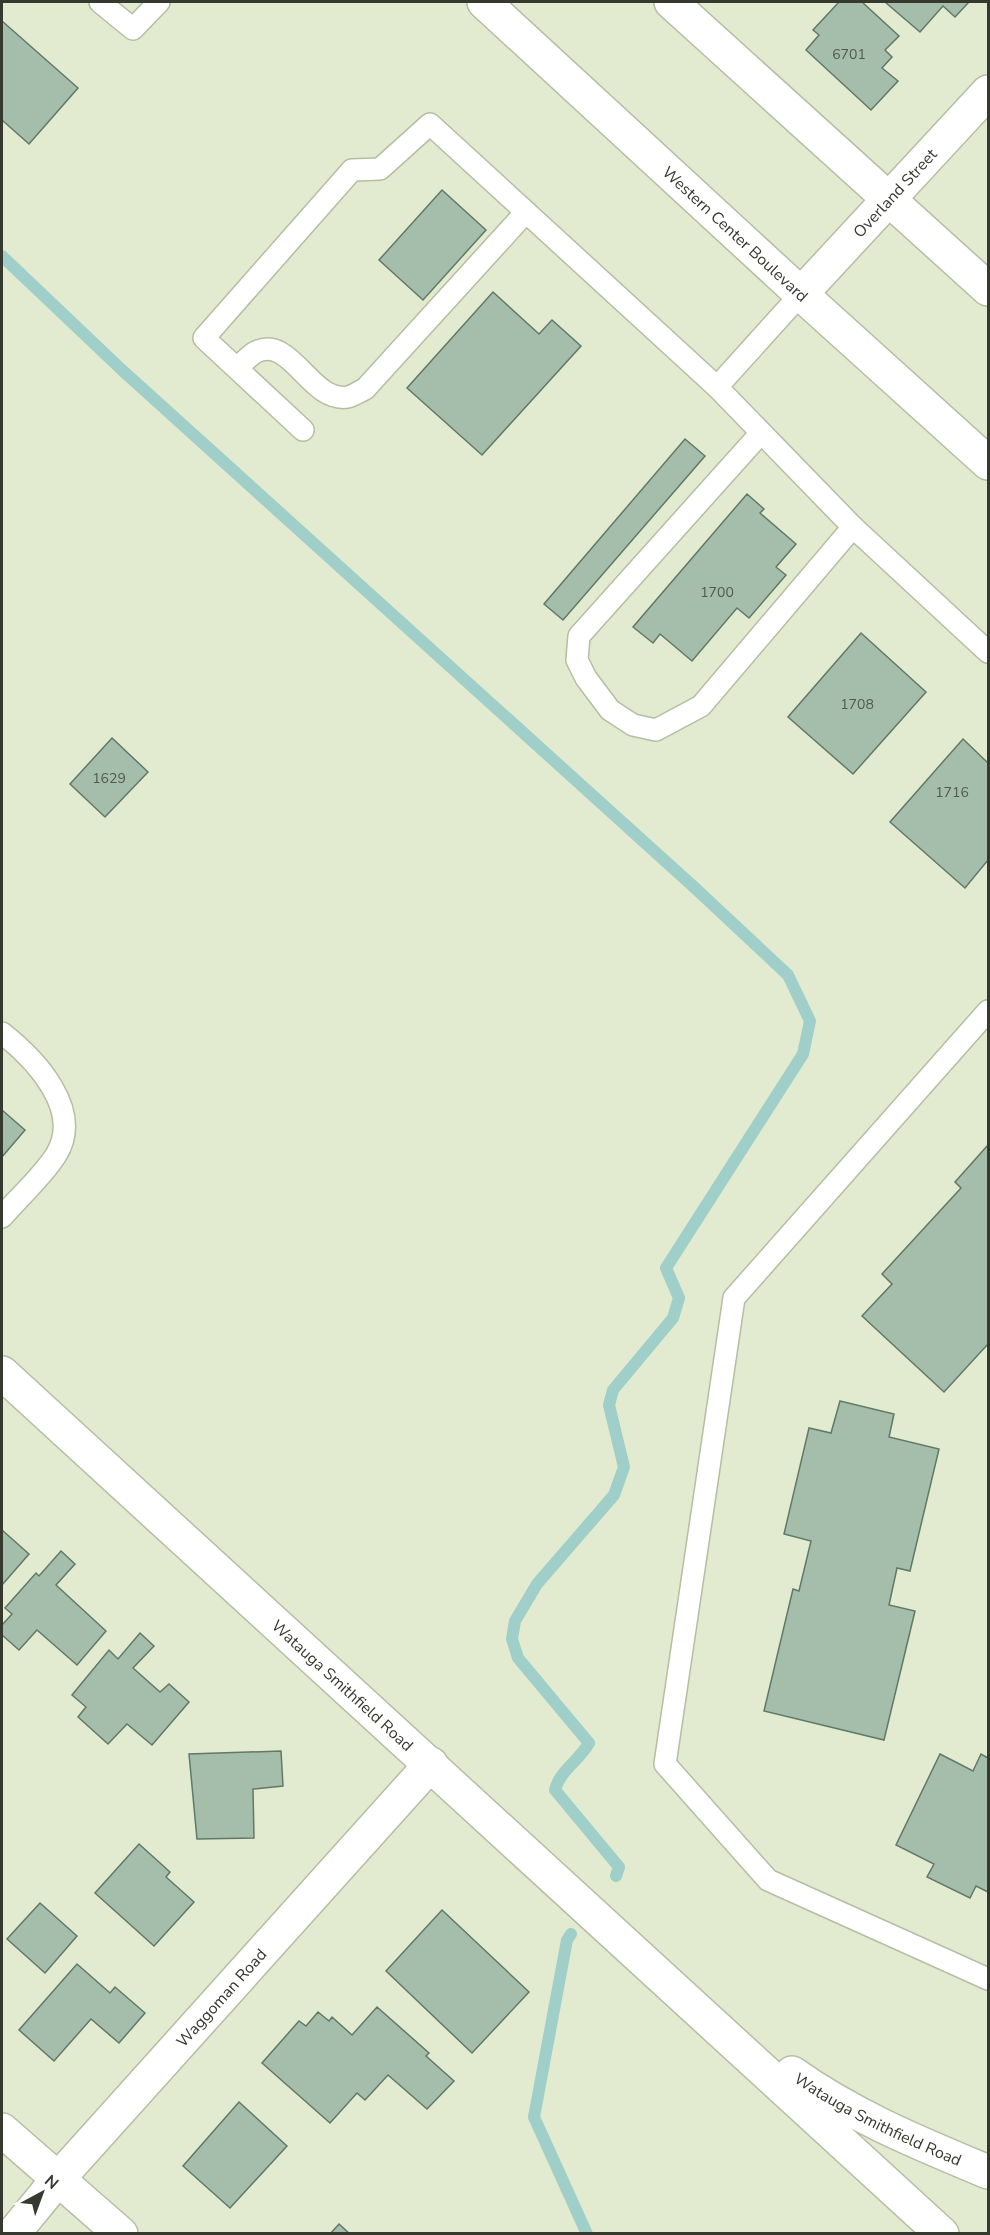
<svg xmlns="http://www.w3.org/2000/svg" width="990" height="2235" font-family="'Nunito Sans',sans-serif">
	<rect width="100%" height="100%" fill="#e2ebcf"/>
	<g fill="none" stroke-linecap="round" stroke-linejoin="round">
		<g stroke="#9fcfc8" stroke-width="12">
			<path d="M2,256L122,370L695,888L788,975L810,1021L803,1054L666,1268L679,1298L673,1318L613,1390L609,1405L624,1467L614,1495L537,1584L515,1621L512,1639L518,1658L589,1743C579,1761 560,1770 555,1790L619,1867L616,1876"/>
			<polyline points="571,1934 567,1940 534,2117 587,2234"/>
		</g>
	</g>
	<g fill="#a5beab" stroke="#617967" stroke-width="1.5">
		<polygon points="839,2 862,2 899,36 885,50 892,57 882,68 898,81 871,110 806,50 819,35 813,30"/>
		<polygon points="885,2 969,2 955,17 943,6 920,32"/>
		<polygon points="2,21 78,88 29,144 2,120"/>
		<polygon points="442,190 486,230 423,300 379,260"/>
		<polygon points="493,292 539,334 552,320 581,346 482,455 407,388"/>
		<polygon points="685,439 705,456 563,620 544,604"/>
		<polygon points="747,494 764,509 760,513 796,544 776,567 786,575 749,618 737,608 692,661 660,634 653,643 633,627"/>
		<polygon points="861,633 926,692 853,774 788,717"/>
		<polygon points="112,738 148,772 105,817 70,784"/>
		<polygon points="963,739 988,763 988,860 965,888 890,822"/>
		<polygon points="2,1110 25,1130 2,1157"/>
		<polygon points="988,1145 988,1344 944,1392 862,1316 892,1284 882,1274 961,1188 955,1182"/>
		<polygon points="840,1401 894,1414 889,1437 939,1449 910,1571 897,1568 889,1605 915,1611 884,1740 764,1711 793,1589 799,1591 811,1541 784,1534 809,1428 831,1433"/>
		<polygon points="2,1530 29,1554 2,1585"/>
		<polygon points="61,1551 75,1564 56,1585 106,1631 77,1665 37,1630 19,1650 2,1635 2,1625 12,1614 5,1608 36,1573 39,1576"/>
		<polygon points="140,1633 154,1646 133,1668 160,1692 169,1684 189,1702 152,1745 127,1724 108,1744 78,1717 86,1707 72,1695 109,1650 118,1659"/>
		<polygon points="281,1751 283,1786 253,1789 254,1838 197,1839 189,1754"/>
		<polygon points="940,1754 973,1771 981,1754 988,1758 988,1892 976,1886 970,1898 927,1877 934,1864 896,1845"/>
		<polygon points="139,1844 170,1872 166,1877 194,1902 154,1946 95,1893"/>
		<polygon points="40,1903 77,1936 45,1973 7,1939"/>
		<polygon points="442,1910 529,1992 472,2053 386,1971"/>
		<polygon points="77,1964 110,1993 115,1987 145,2013 119,2043 91,2019 54,2061 19,2030"/>
		<polygon points="377,2007 429,2053 426,2056 454,2081 427,2109 388,2075 365,2100 357,2093 330,2123 262,2063 299,2021 306,2026 318,2012 329,2021 332,2017 352,2035"/>
		<polygon points="239,2102 287,2146 230,2208 183,2166"/>
		<polygon points="339,2224 350,2234 330,2234"/>
	</g>
	<g fill="none" stroke-linecap="round" stroke-linejoin="round">
		<g stroke="#b5bea3" stroke-width="24">
			<g id="service">
				<polyline points="100,2 133,29 159,2"/>
				<polyline points="801,294 717,387 853,527 988,652"/>
				<path d="M237,368C242,364 248,357 254,353C291,332 310,404 348,397C353,396 360,391 365,389L526,212"/>
				<polyline points="303,430 204,338 352,170 380,169 430,124 717,387"/>
				<polyline points="760,434 579,636 577,660 586,678 610,710 633,725 656,730 701,706 853,527"/>
				<polyline points="988,1011 734,1298 665,1764 768,1880 988,1979"/>
				<path d="M2,1033C35,1059 84,1110 56,1155C42,1177 19,1197 2,1217"/>
			</g>
		</g>
		<g stroke="#b5bea3" stroke-width="36">
			<g id="minor">
				<path id="s1" d="M801,294L988,92"/>
				<path id="s2" d="M2,1373L942,2234"/>
				<path id="s3" d="M792,2073C852,2116 921,2144 988,2172"/>
				<polyline points="2,2130 121,2234"/>
				<path id="s4" d="M13,2234L58,2179L431,1764"/>
			</g>
		</g>
		<g stroke="#b5bea3" stroke-width="36">
			<g id="secondary">
				<path id="s5" d="M484,2L801,294L988,463"/>
				<polyline points="671,2 988,289"/>
			</g>
		</g>
		<use href="#service" stroke="#fff" stroke-width="21"/>
		<use href="#minor" stroke="#fff" stroke-width="33"/>
		<use href="#secondary" stroke="#fff" stroke-width="33"/>
	</g>
	<g text-anchor="middle" stroke-width="4.5" stroke-linejoin="round" paint-order="stroke">
		<g font-size="14" fill="#515a4d">
			<text x="849" y="59">6701</text>
			<text x="717" y="597">1700</text>
			<text x="857" y="709">1708</text>
			<text x="109" y="783">1629</text>
			<text x="952" y="797">1716</text>
		</g>
		<g font-size="16" fill="#35392e" stroke="#fff">
			<text dy="6" stroke="none"><textPath href="#s1" startOffset="138">Overland Street</textPath></text>
			<text dy="6" stroke="none"><textPath href="#s5" startOffset="342">Western Center Boulevard</textPath></text>
			<text dy="6" stroke="none"><textPath href="#s2" startOffset="462">Watauga Smithfield Road</textPath></text>
			<text dy="6" stroke="none"><textPath href="#s4" startOffset="315">Waggoman Road</textPath></text>
			<text dy="6" stroke="none"><textPath href="#s3" startOffset="98">Watauga Smithfield Road</textPath></text>
		</g>
	</g>
	<rect width="990" height="2235" fill="none" stroke="#35392e" stroke-width="6"/>
	<g transform="translate(42 2193) rotate(41)" stroke="#ffffff" stroke-width="4.5" paint-order="stroke">
	<path d="M0-4.5L10 22L0 15L-10 22Z" fill="#35392e"/>
	<text y="-9" font-size="16" font-weight="bold" text-anchor="middle" fill="#35392e">N</text>
	</g>
</svg>
